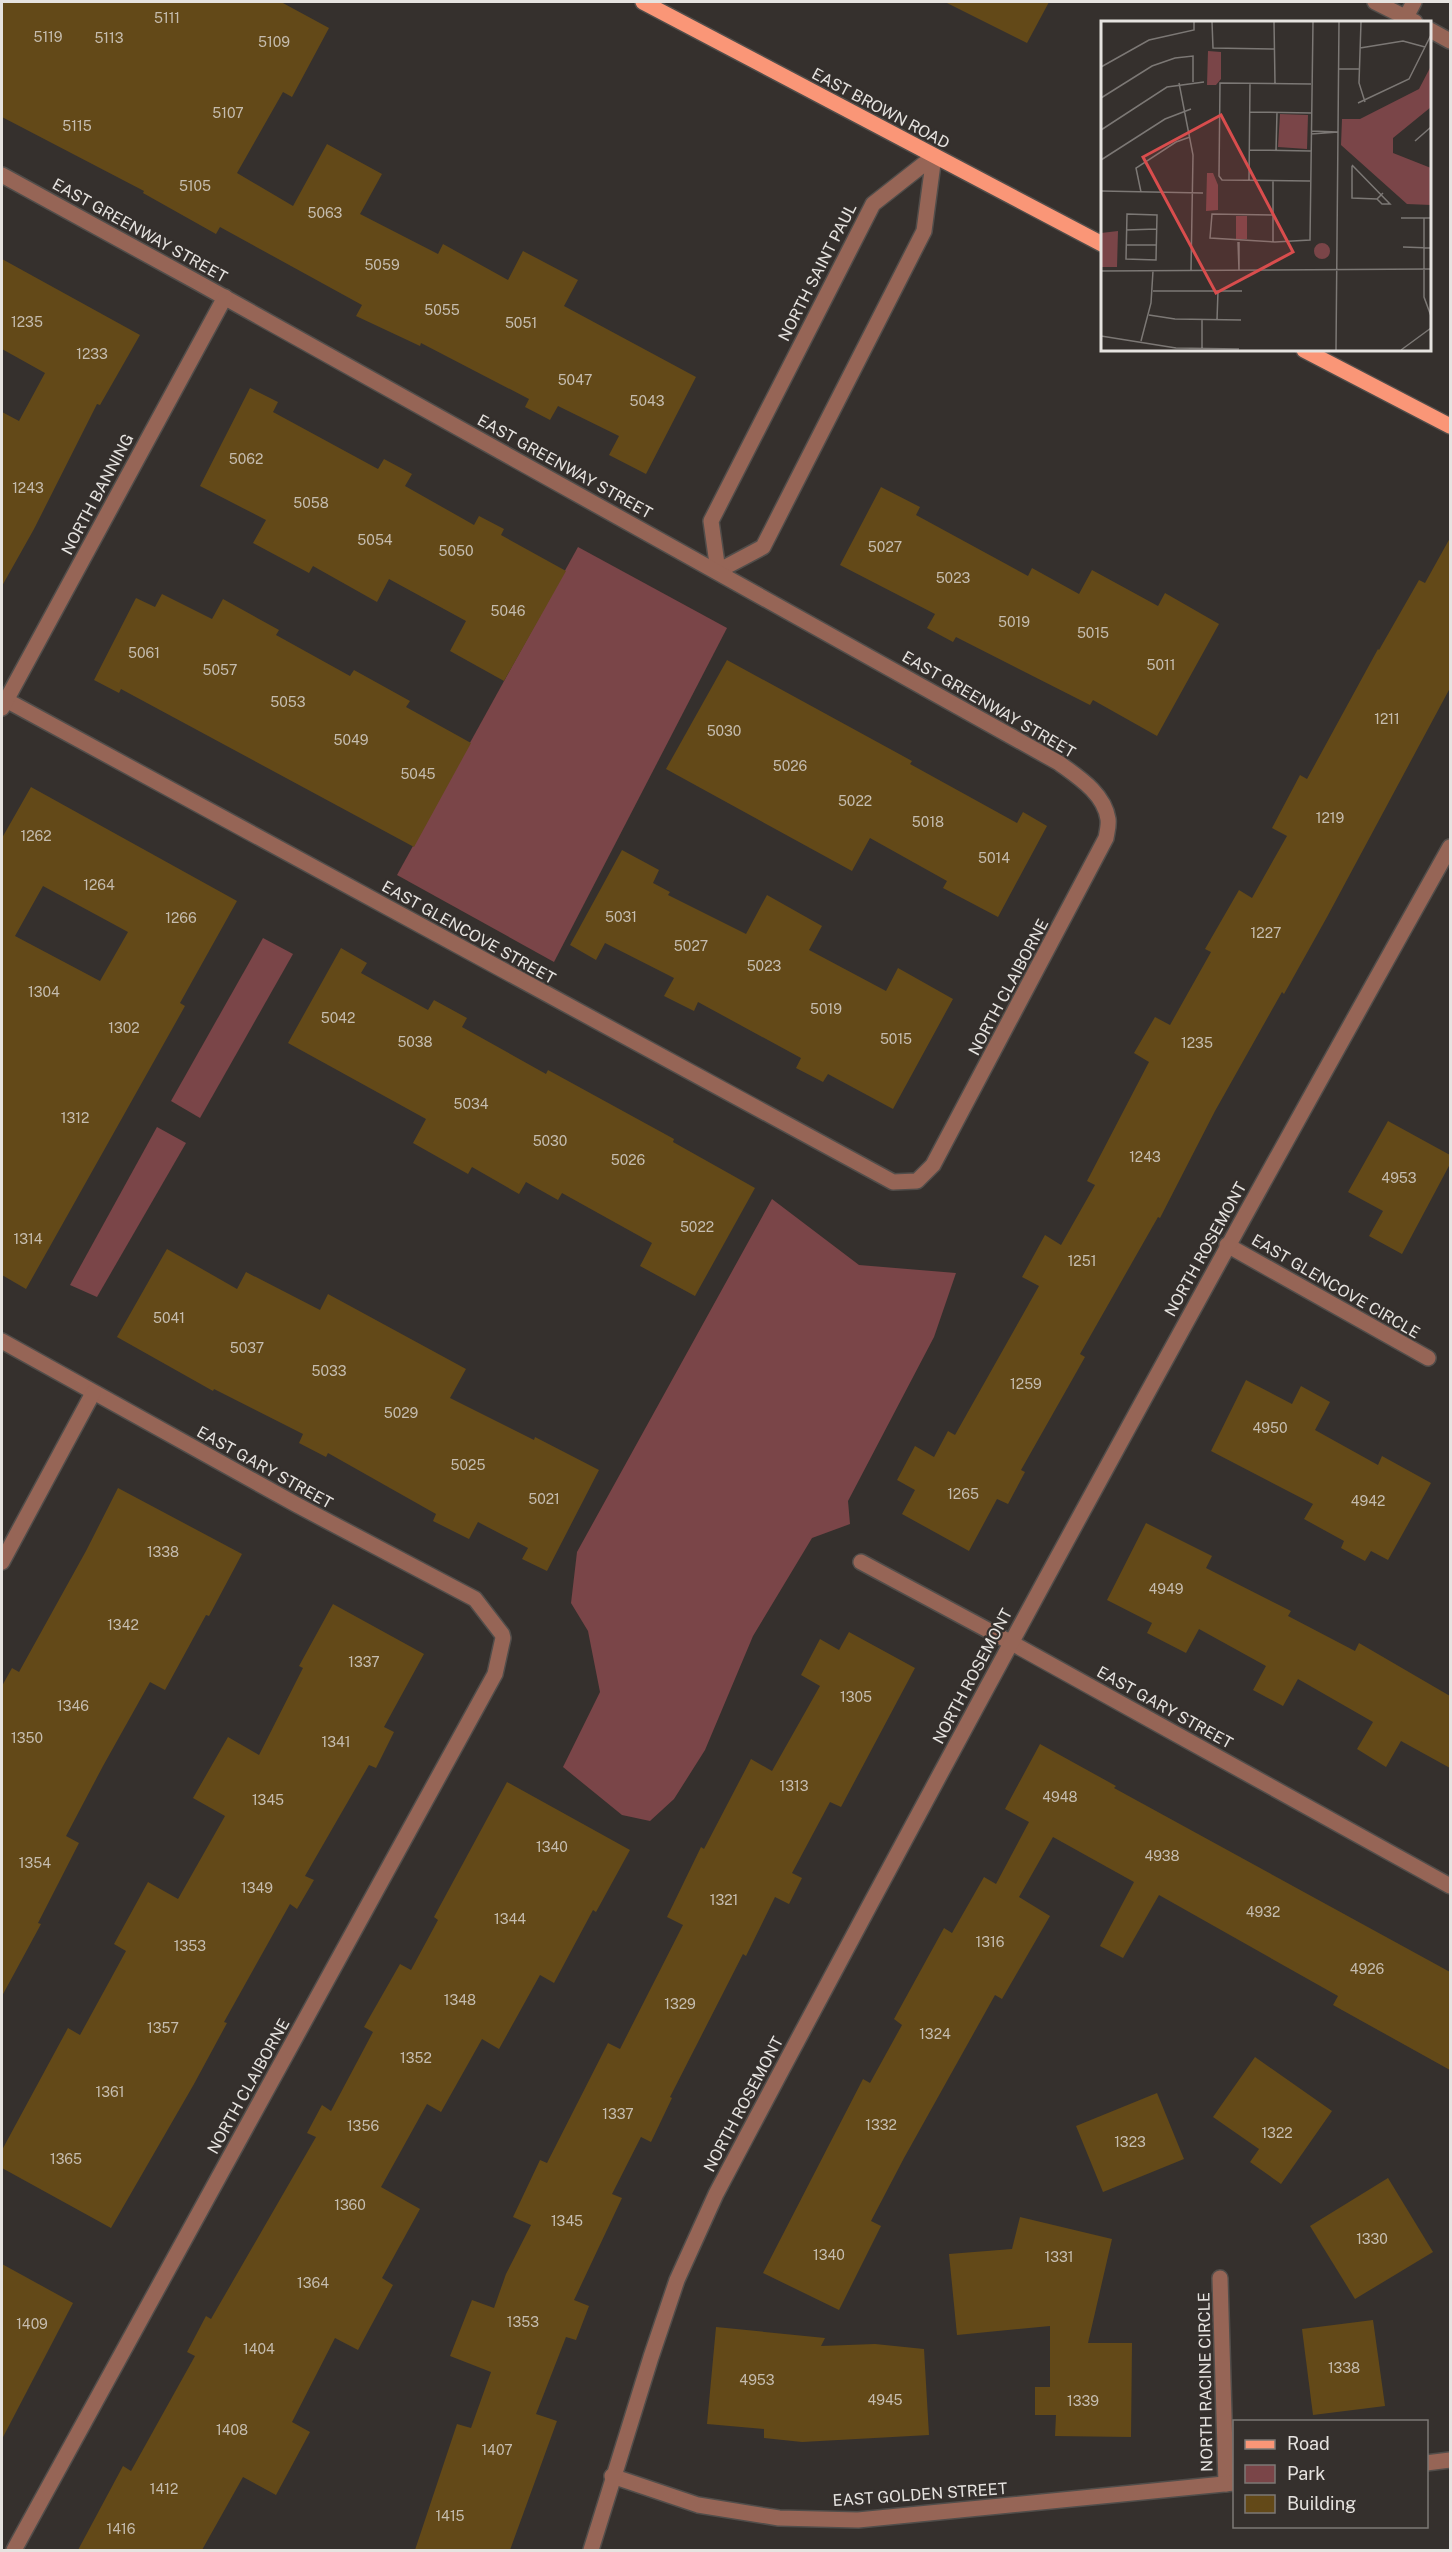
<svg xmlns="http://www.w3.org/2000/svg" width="1452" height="2552" font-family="'Public Sans',sans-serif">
	<rect width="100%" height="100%" fill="#35302d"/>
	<g fill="#7a4548">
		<polygon points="578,547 727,628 554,962 397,875"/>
		<polygon points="263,938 293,954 200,1118 171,1101"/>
		<polygon points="157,1127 186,1143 97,1297 70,1285"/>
		<polygon points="772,1199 859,1265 956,1273 934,1337 848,1501 850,1524 812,1538 753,1636 705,1750 674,1799 650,1821 622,1815 563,1767 600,1692 588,1631 571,1603 577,1552"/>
	</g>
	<g fill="#634918" fill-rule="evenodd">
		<polygon points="2,2 281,2 329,28 292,97 283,92 237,173 293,206 327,144 382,174 360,214 438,254 443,244 508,280 523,251 578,280 564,306 696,377 646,474 609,455 619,436 558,406 550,420 525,407 529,399 421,343 420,346 356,316 362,305 220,227 216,234 143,193 144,191 2,117"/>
		<polygon points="945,2 1049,2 1027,43"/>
		<polygon points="2,259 140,335 100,405 97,404 34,529 2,586 2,412 19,421 45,373 2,349"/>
		<polygon points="250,388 278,402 273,412 378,469 384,459 412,474 405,486 474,525 479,516 504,529 501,535 566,571 504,681 450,651 466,621 389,579 377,602 313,566 309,573 253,543 266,520 200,486"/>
		<polygon points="881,487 920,507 916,515 1028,576 1032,568 1079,594 1092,570 1158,606 1165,593 1219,624 1157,736 1093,700 1090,705 956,637 953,642 927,628 935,614 840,565"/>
		<polygon points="1450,538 1450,688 1327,917 1284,994 1282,992 1215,1111 1160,1218 1158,1217 1080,1354 1085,1357 1021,1470 1025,1472 1008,1504 997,1499 969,1551 902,1514 915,1490 897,1480 915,1446 934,1457 948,1431 955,1435 1039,1286 1022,1277 1045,1235 1061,1245 1095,1185 1087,1181 1149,1062 1134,1053 1155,1017 1170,1025 1211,952 1205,949 1239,890 1252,898 1287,836 1272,828 1300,775 1307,779 1378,649 1379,650 1419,580 1425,583"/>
		<polygon points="162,594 212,619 223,599 279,630 276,635 350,676 354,670 410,701 406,707 471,743 414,847 121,689 119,693 94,680 136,598 155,607"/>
		<polygon points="727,660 912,761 910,764 1017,823 1023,812 1047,826 998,917 943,888 947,881 870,838 852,871 666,769"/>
		<path d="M31,787L237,901L180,1003L185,1006L26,1289L2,1275V838ZM43,886L128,932L100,981L15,936Z"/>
		<polygon points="622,850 659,870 653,883 670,892 668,895 746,934 767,895 822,926 809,950 886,991 898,968 953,999 893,1109 828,1074 823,1082 796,1068 801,1058 698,1002 694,1011 664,996 674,978 605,943 596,960 570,945"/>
		<polygon points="341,948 367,963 361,973 428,1010 434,1000 467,1018 462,1027 546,1074 548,1070 674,1139 673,1142 755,1188 695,1296 640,1266 652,1243 562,1193 558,1200 526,1182 519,1194 472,1167 468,1174 413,1143 426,1119 288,1043"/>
		<polygon points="1388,1121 1450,1155 1450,1164 1402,1254 1369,1236 1383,1211 1348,1192"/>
		<polygon points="167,1249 237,1289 246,1272 320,1310 328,1294 466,1369 450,1398 534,1440 535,1437 599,1470 547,1571 522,1559 528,1548 478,1522 469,1539 433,1521 436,1514 328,1453 326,1457 299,1443 303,1434 214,1389 213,1391 117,1337"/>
		<polygon points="1246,1380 1292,1404 1301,1386 1330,1402 1315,1430 1378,1465 1382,1456 1431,1483 1388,1560 1371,1551 1365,1561 1341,1548 1344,1541 1304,1519 1313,1504 1211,1451"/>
		<polygon points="118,1488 242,1554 209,1616 206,1615 165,1690 150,1682 103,1766 66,1836 79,1843 38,1923 41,1924 2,1996 2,1686 12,1668 19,1672 86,1551"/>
		<polygon points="1146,1523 1212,1556 1206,1568 1291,1611 1288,1616 1355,1651 1359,1643 1450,1696 1450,1768 1401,1741 1386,1767 1357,1749 1373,1722 1298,1679 1283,1706 1253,1690 1266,1666 1199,1629 1186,1653 1147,1633 1152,1623 1107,1600"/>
		<polygon points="333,1604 424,1654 384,1727 394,1732 376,1768 369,1765 305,1876 314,1880 297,1909 290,1904 224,2022 227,2023 194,2084 111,2228 2,2168 2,2150 68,2028 80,2035 126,1951 114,1944 148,1882 178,1899 225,1816 193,1798 228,1737 259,1755 303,1668 299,1666"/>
		<polygon points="849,1632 915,1668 841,1807 830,1802 792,1873 802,1878 789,1904 775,1897 746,1956 743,1954 670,2097 672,2098 651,2142 641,2137 612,2194 622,2198 574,2300 589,2306 576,2340 566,2337 536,2414 557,2421 510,2550 415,2550 457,2424 471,2428 491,2372 450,2356 472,2300 494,2308 506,2274 531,2225 513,2217 540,2160 547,2163 608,2043 620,2049 683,1925 667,1917 701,1847 704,1849 751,1759 772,1771 820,1686 801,1675 820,1639 839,1650"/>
		<polygon points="1040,1744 1116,1786 1114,1788 1450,1972 1450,2070 1333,2005 1338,1996 1159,1895 1123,1958 1100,1946 1134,1882 1053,1837 1019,1897 1050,1916 1002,1999 995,1995 904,2158 871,2221 881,2226 839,2310 763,2273 863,2079 870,2083 902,2025 894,2019 944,1928 952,1933 984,1877 996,1884 1029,1822 1005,1809"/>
		<polygon points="507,1782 630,1850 596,1912 593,1910 554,1983 540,1975 499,2049 482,2039 441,2112 427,2104 381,2187 420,2209 382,2278 393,2285 358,2350 335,2338 292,2422 310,2432 276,2495 243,2477 202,2550 78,2550 123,2466 131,2471 195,2356 187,2352 206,2316 211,2319 316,2137 307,2133 322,2105 331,2111 373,2032 364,2027 400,1964 411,1970 438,1920 434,1917"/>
		<polygon points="1255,2057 1332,2111 1281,2184 1250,2162 1259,2149 1213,2117"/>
		<polygon points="1157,2093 1184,2159 1103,2192 1076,2126"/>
		<polygon points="1388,2178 1433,2252 1355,2299 1310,2226"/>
		<polygon points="1020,2217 1112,2239 1088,2343 1132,2343 1131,2437 1055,2436 1056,2415 1035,2415 1035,2387 1050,2387 1050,2326 957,2335 949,2254 1012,2249"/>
		<polygon points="2,2264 73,2303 2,2439"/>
		<polygon points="1373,2320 1385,2406 1313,2415 1302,2329"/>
		<polygon points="716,2327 825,2338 821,2346 875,2344 924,2349 929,2435 802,2442 764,2438 764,2429 707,2424"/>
	</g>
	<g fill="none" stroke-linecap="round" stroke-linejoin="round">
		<g stroke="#514d4a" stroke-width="18">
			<g id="minor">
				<polyline points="1375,2 1415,22"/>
				<polyline points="1406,17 1414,2"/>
				<polyline points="1430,30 1450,41"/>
				<polygon points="934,156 924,231 763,547 718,571 711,521 873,204"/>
				<path d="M2,175L197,282L1059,763C1078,777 1104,793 1108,819C1109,825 1107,832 1106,838L933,1165L917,1181L893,1182L6,700"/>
				<polyline points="2,708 225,297"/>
				<polyline points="1227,1245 1428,1358"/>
				<polyline points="2,1341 297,1505 475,1599 502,1634 503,1638 495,1674 14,2550"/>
				<polyline points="2,1562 93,1393"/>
				<polyline points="861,1562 1010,1642 1450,1886"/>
				<polyline points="1220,2278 1226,2484"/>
				<polyline points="1426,2463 1450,2460"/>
				<polyline points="612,2476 698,2505 779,2518 858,2520 1234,2483"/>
				<path d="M591,2550L651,2357L677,2280L716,2194C955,1742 1200,1293 1450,847"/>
			</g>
		</g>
		<g stroke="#514d4a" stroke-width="18">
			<g id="major">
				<polyline points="643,2 1102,244"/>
				<polyline points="1304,350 1450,426"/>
			</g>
		</g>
		<use href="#minor" stroke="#966556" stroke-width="15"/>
		<use href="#major" stroke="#fa9677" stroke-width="15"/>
	</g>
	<g text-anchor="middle" stroke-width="4.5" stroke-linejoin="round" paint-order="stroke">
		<g font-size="14" fill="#c5bcae">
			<text x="167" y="23">5111</text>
			<text x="48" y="42">5119</text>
			<text x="109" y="43">5113</text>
			<text x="274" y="47">5109</text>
			<text x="228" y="118">5107</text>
			<text x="77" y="131">5115</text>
			<text x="195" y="191">5105</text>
			<text x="325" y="218">5063</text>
			<text x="382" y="270">5059</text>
			<text x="442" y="315">5055</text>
			<text x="27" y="327">1235</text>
			<text x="521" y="328">5051</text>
			<text x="92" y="359">1233</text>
			<text x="575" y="385">5047</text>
			<text x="647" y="406">5043</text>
			<text x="246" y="464">5062</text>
			<text x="28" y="493">1243</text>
			<text x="311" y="508">5058</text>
			<text x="375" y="545">5054</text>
			<text x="885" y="552">5027</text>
			<text x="456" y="556">5050</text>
			<text x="953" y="583">5023</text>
			<text x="508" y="616">5046</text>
			<text x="1014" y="627">5019</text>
			<text x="1093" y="638">5015</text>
			<text x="144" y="658">5061</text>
			<text x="1161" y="670">5011</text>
			<text x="220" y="675">5057</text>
			<text x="288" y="707">5053</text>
			<text x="1387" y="724">1211</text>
			<text x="724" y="736">5030</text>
			<text x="351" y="745">5049</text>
			<text x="790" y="771">5026</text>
			<text x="418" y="779">5045</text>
			<text x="855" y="806">5022</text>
			<text x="1330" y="823">1219</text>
			<text x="928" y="827">5018</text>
			<text x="36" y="841">1262</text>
			<text x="994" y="863">5014</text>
			<text x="99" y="890">1264</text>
			<text x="621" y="922">5031</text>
			<text x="181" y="923">1266</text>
			<text x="1266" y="938">1227</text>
			<text x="691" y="951">5027</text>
			<text x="764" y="971">5023</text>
			<text x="44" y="997">1304</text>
			<text x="826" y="1014">5019</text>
			<text x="338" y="1023">5042</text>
			<text x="124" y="1033">1302</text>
			<text x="896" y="1044">5015</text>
			<text x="415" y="1047">5038</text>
			<text x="1197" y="1048">1235</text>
			<text x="471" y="1109">5034</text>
			<text x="75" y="1123">1312</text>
			<text x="550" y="1146">5030</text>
			<text x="1145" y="1162">1243</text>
			<text x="628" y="1165">5026</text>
			<text x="1399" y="1183">4953</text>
			<text x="697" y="1232">5022</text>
			<text x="28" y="1244">1314</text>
			<text x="1082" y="1266">1251</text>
			<text x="169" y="1323">5041</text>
			<text x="247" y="1353">5037</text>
			<text x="329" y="1376">5033</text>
			<text x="1026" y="1389">1259</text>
			<text x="401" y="1418">5029</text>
			<text x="1270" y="1433">4950</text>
			<text x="468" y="1470">5025</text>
			<text x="963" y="1499">1265</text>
			<text x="544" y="1504">5021</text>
			<text x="1368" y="1506">4942</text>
			<text x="163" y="1557">1338</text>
			<text x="1166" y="1594">4949</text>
			<text x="123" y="1630">1342</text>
			<text x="364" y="1667">1337</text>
			<text x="856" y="1702">1305</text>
			<text x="73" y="1711">1346</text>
			<text x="27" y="1743">1350</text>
			<text x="336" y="1747">1341</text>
			<text x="794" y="1791">1313</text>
			<text x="1060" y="1802">4948</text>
			<text x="268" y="1805">1345</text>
			<text x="552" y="1852">1340</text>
			<text x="1162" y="1861">4938</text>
			<text x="35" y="1868">1354</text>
			<text x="257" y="1893">1349</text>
			<text x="724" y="1905">1321</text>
			<text x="1263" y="1917">4932</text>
			<text x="510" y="1924">1344</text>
			<text x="990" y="1947">1316</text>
			<text x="190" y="1951">1353</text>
			<text x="1367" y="1974">4926</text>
			<text x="460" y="2005">1348</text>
			<text x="680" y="2009">1329</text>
			<text x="163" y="2033">1357</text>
			<text x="935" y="2039">1324</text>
			<text x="416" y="2063">1352</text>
			<text x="110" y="2097">1361</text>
			<text x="618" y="2119">1337</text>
			<text x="881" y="2130">1332</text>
			<text x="363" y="2131">1356</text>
			<text x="1277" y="2138">1322</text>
			<text x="1130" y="2147">1323</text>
			<text x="66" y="2164">1365</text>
			<text x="350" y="2210">1360</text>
			<text x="567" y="2226">1345</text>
			<text x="1372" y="2244">1330</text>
			<text x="829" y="2260">1340</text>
			<text x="1059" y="2262">1331</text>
			<text x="313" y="2288">1364</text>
			<text x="523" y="2327">1353</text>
			<text x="32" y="2329">1409</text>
			<text x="259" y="2354">1404</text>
			<text x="1344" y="2373">1338</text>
			<text x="757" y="2385">4953</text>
			<text x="885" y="2405">4945</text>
			<text x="1083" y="2406">1339</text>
			<text x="232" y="2435">1408</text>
			<text x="497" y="2455">1407</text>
			<text x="164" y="2494">1412</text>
			<text x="450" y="2521">1415</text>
			<text x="121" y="2534">1416</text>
		</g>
		<g font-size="16" fill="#e6e3e0" stroke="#35302d">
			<text transform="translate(881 108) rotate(28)" y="6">EAST BROWN ROAD</text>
			<text transform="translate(140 230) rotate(29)" y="6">EAST GREENWAY STREET</text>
			<text transform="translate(817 272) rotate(-63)" y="6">NORTH SAINT PAUL</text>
			<text transform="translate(565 466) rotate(29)" y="6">EAST GREENWAY STREET</text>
			<text transform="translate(97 494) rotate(-62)" y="6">NORTH BANNING</text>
			<text transform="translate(989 704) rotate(30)" y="6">EAST GREENWAY STREET</text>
			<text transform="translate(469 932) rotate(29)" y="6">EAST GLENCOVE STREET</text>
			<text transform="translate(1008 987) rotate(-62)" y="6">NORTH CLAIBORNE</text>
			<text transform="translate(1205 1249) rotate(-61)" y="6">NORTH ROSEMONT</text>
			<text transform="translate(1336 1286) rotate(30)" y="6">EAST GLENCOVE CIRCLE</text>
			<text transform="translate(265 1467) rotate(29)" y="6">EAST GARY STREET</text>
			<text transform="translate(972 1676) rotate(-62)" y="6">NORTH ROSEMONT</text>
			<text transform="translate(1165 1707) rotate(29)" y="6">EAST GARY STREET</text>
			<text transform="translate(248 2086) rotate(-61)" y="6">NORTH CLAIBORNE</text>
			<text transform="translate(743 2104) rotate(-62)" y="6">NORTH ROSEMONT</text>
			<text transform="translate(1205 2382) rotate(-91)" y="6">NORTH RACINE CIRCLE</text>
			<text transform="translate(920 2494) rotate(-4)" y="6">EAST GOLDEN STREET</text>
		</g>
	</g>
	<g transform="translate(1101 21)">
		<rect width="330" height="330" fill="#35302d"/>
		<path d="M107,30L120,31V58L115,64H106ZM330,45V86L292,117V132L330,147V184L306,183L240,124L241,98H259L318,68ZM179,93L207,94L206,128L177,126ZM106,152H112L117,164V189L105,190ZM135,195H146V218H135ZM17,210L16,246H0V212ZM213 230a8 8 0 1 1 16 0a8 8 0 1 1-16 0Z" fill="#7a4548"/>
		<path fill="none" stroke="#7c7875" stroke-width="1.5" d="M111,1L112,27L174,28M173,1L174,62M260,1L258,62L264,81M259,27L302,20L324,26M0,46L48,19L93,9V1M238,48H258M78,62L92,134L90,249M0,77L51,45L74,37L92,35V61M257,82L308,58L330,14M148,91L210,92M0,109L66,66L103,61M210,110L237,111M210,113L237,111M314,120L330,106M148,129L210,130M175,130L176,91M0,139L64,98L90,88M251,144L289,183H281L276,178M251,145V177L276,178L282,172M148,159L149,62M209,160L121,159L118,155L119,62L210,63M0,170L102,172M40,171L35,147L75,121L89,116M26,193L56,194L55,239L25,238ZM172,194L111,193L109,217L174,221L209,219L212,1M300,197H330M323,197V276L330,295M25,209L56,208M137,221L138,249M172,221V160M25,224H56M302,226L330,227M138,249V221M0,250L330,248M52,270H141M48,294L74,298L140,299M101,299V328M116,299L117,270M0,315L75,327L138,328M40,320L50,282L52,250M235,329L238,1M300,329L330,307"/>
		<path fill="#d94d4d" fill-opacity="0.15" stroke="#d94d4d" stroke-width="3" d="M120,94L192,231L115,272L42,136Z"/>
		<rect width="330" height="330" fill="none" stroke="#e6e3e0" stroke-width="3"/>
	</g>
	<rect width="1452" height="2552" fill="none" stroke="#e6e3e0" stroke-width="6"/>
	<rect x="1233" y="2420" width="195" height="108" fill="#35302d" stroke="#7c7875" stroke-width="1.5"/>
	<rect x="1245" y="2440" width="30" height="9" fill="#fa9677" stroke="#7c7875" stroke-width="1.5"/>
	<text x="1287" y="2450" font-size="18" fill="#e6e3e0">Road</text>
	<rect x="1245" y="2465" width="30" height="18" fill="#7a4548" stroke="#7c7875" stroke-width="1.5"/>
	<text x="1287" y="2480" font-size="18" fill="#e6e3e0">Park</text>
	<rect x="1245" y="2495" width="30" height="18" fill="#634918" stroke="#7c7875" stroke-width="1.5"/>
	<text x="1287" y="2510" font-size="18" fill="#e6e3e0">Building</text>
</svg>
